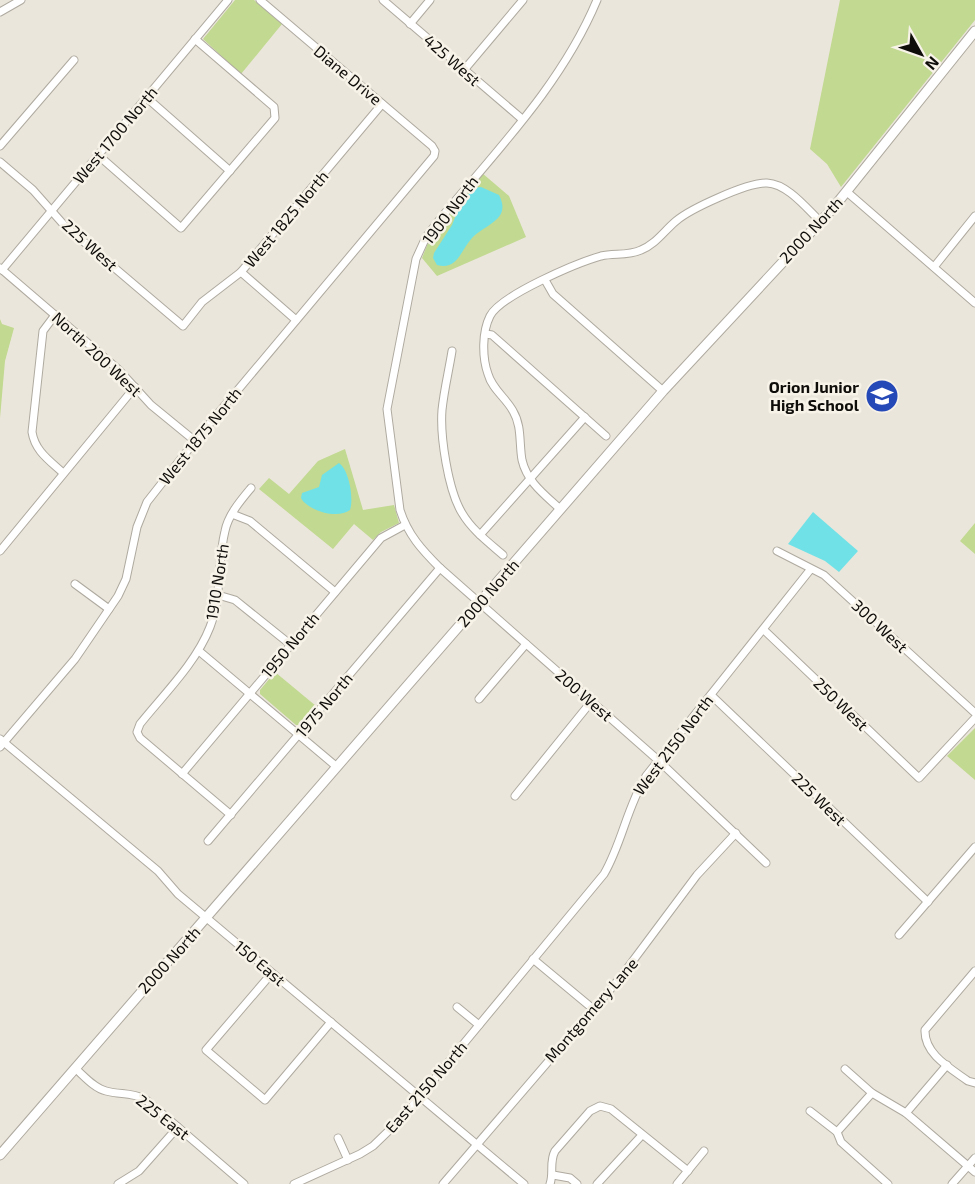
<svg xmlns="http://www.w3.org/2000/svg" width="975" height="1184" font-family="'Exo 2',sans-serif">
	<rect width="100%" height="100%" fill="#ebe6db"/>
	<g fill="#c1d990">
		<polygon points="235,0 254,0 282,24 241,74 203,39"/>
		<polygon points="840,0 975,0 975,20 841,187 827,164 810,149"/>
		<polygon points="482,173 509,196 526,237 437,276 422,258 430,238"/>
		<polygon points="0,319 2,324 14,328 5,361 0,418"/>
		<polygon points="345,449 363,510 394,505 399,523 381,532 373,540 354,524 333,549 259,489 269,478 289,494 318,461"/>
		<polygon points="975,523 975,554 960,541"/>
		<polygon points="275,672 316,706 300,725 296,725 260,694 260,690"/>
		<polygon points="975,728 975,780 947,756"/>
	</g>
	<g fill="#70e2e7">
		<path d="M481,187L499,195C512,220 485,224 472,238C461,250 457,271 437,265L433,258L434,253L452,225L460,205L473,188Z"/>
		<path d="M339,463C349,470 354,498 350,510C337,520 307,510 301,498L302,493L319,487L322,475Z"/>
		<polygon points="813,512 858,551 839,572 825,561 788,544"/>
	</g>
	<g fill="none" stroke-linecap="round" stroke-linejoin="round">
		<g stroke="#afaaa0" stroke-width="9">
			<g id="street">
				<polyline points="383,0 522,119"/>
				<path d="M597,0C562,84 497,150 440,219L426,237L416,259L387,409L400,510C408,535 422,550 440,568L658,760L766,863"/>
				<polyline points="0,12 21,0"/>
				<polyline points="410,24 430,0"/>
				<polyline points="464,70 523,0"/>
				<polyline points="146,97 230,171"/>
				<polyline points="0,146 74,60"/>
				<polyline points="98,155 181,228 275,118 274,107 195,39"/>
				<polyline points="0,162 33,190 64,225 183,326 202,302 241,272 382,104"/>
				<polyline points="847,192 975,303"/>
				<polyline points="934,267 975,216"/>
				<polyline points="0,268 119,370 151,405 195,441"/>
				<polyline points="2,270 228,0"/>
				<polyline points="241,272 296,320"/>
				<polyline points="545,280 553,294 663,391"/>
				<path d="M55,315L43,331L32,432C35,451 49,460 63,473"/>
				<polyline points="486,334 492,335 606,436"/>
				<path d="M452,351C449,370 444,390 442,410C440,436 448,490 462,513C472,530 488,542 503,555"/>
				<path d="M560,509C545,495 527,482 522,460C519,443 522,426 513,411C506,398 492,389 488,374C482,357 482,332 490,316C501,295 577,263 601,256C614,253 628,256 641,250C656,244 664,231 676,221C690,209 748,182 767,183C788,184 807,209 821,222"/>
				<polyline points="232,514 250,521 335,592"/>
				<polyline points="480,535 585,417"/>
				<polyline points="0,551 135,387"/>
				<polyline points="777,551 824,575 975,713"/>
				<polyline points="75,584 109,609"/>
				<polyline points="218,595 235,600 291,645"/>
				<polyline points="764,630 919,778 975,718"/>
				<polyline points="199,651 337,767"/>
				<polyline points="711,695 928,902"/>
				<polyline points="479,699 526,644"/>
				<polyline points="0,739 158,871 178,894 524,1184"/>
				<polyline points="0,747 75,659 118,596 126,579 137,527 147,502 195,441 434,156 435,151 432,146 260,0"/>
				<polyline points="182,774 381,538 405,525"/>
				<polyline points="515,796 591,702"/>
				<path d="M231,815L140,738L137,732L140,724C164,694 196,663 210,627C222,596 217,563 225,531C228,515 241,500 251,488"/>
				<polyline points="208,841 440,568"/>
				<polyline points="899,935 975,847"/>
				<polyline points="533,959 592,1008"/>
				<path d="M975,971L925,1030C924,1054 950,1068 968,1081L975,1083"/>
				<polyline points="272,973 206,1050 265,1100 331,1022"/>
				<polyline points="457,1007 479,1025"/>
				<path d="M75,1068C84,1076 94,1088 106,1091C121,1095 130,1092 145,1099L244,1184"/>
				<polyline points="845,1069 872,1093 906,1113 975,1172"/>
				<polyline points="810,1111 837,1132 841,1142 888,1184"/>
				<polyline points="906,1113 947,1065"/>
				<polyline points="837,1132 872,1093"/>
				<polyline points="338,1138 348,1160"/>
				<polyline points="553,1175 570,1178 577,1184"/>
				<polyline points="118,1184 139,1171 178,1127"/>
				<path d="M294,1184L360,1154L373,1146L403,1117L604,874C622,843 627,807 646,776L810,570"/>
				<polyline points="443,1184 620,978 697,875 736,833"/>
				<path d="M550,1184C554,1173 549,1162 555,1151L590,1111L600,1106L611,1109L688,1171"/>
				<polyline points="597,1184 642,1135"/>
				<polyline points="677,1184 704,1151"/>
				<polyline points="952,1184 975,1158"/>
			</g>
		</g>
		<g stroke="#afaaa0" stroke-width="11">
			<polyline id="secondary" points="0,1155 663,391 834,207 975,31"/>
		</g>
		<use href="#street" stroke="#fff" stroke-width="7"/>
		<use href="#secondary" stroke="#fff" stroke-width="9"/>
	</g>
	<defs>
		<g id="school-disc" transform="scale(1.725)"><circle r="9.5" fill="#2649b8" stroke="#f8f3e9"/><path d="M0-5L7-2L0 1L-7-2ZM-4 1L0 2.5L4 1V4Q0 6-4 4Z" fill="#fff"/></g>
	</defs>
	<g fill-rule="evenodd">
		<use href="#school-disc" x="882" y="396"/>
	</g>
	<g text-anchor="middle" stroke-width="5" stroke-linejoin="round" paint-order="stroke">
		<g font-size="16" fill="#0f0d0a" stroke="#f8f3e9">
			<text transform="translate(452 60) rotate(41)" y="6">425 West</text>
			<text transform="translate(348 75) rotate(40)" y="6">Diane Drive</text>
			<text transform="translate(115 135) rotate(-50)" y="6">West 1700 North</text>
			<text transform="translate(450 210) rotate(-53)" y="6">1900 North</text>
			<text transform="translate(286 219) rotate(-50)" y="6">West 1825 North</text>
			<text transform="translate(811 230) rotate(-47)" y="6">2000 North</text>
			<text transform="translate(90 245) rotate(42)" y="6">225 West</text>
			<text transform="translate(97 354) rotate(43)" y="6">North 200 West</text>
			<text transform="translate(200 436) rotate(-51)" y="6">West 1875 North</text>
			<text transform="translate(217 582) rotate(-81)" y="6">1910 North</text>
			<text transform="translate(488 593) rotate(-49)" y="6">2000 North</text>
			<text transform="translate(880 626) rotate(43)" y="6">300 West</text>
			<text transform="translate(290 645) rotate(-50)" y="6">1950 North</text>
			<text transform="translate(584 695) rotate(41)" y="6">200 West</text>
			<text transform="translate(841 704) rotate(44)" y="6">250 West</text>
			<text transform="translate(324 705) rotate(-50)" y="6">1975 North</text>
			<text transform="translate(673 745) rotate(-53)" y="6">West 2150 North</text>
			<text transform="translate(819 799) rotate(44)" y="6">225 West</text>
			<text transform="translate(169 960) rotate(-48)" y="6">2000 North</text>
			<text transform="translate(260 963) rotate(40)" y="6">150 East</text>
			<text transform="translate(591 1010) rotate(-49)" y="6">Montgomery Lane</text>
			<text transform="translate(426 1087) rotate(-49)" y="6">East 2150 North</text>
			<text transform="translate(163 1117) rotate(38)" y="6">225 East</text>
		</g>
		<g font-size="16" font-weight="bold" fill="#0f0d0a" stroke="#f8f3e9" text-anchor="end">
			<text x="859" y="393">Orion Junior<tspan x="859" dy="18">High School</tspan></text>
		</g>
	</g>
	<g transform="translate(921 54) rotate(130)" stroke="#f8f3e9" stroke-width="4.5" paint-order="stroke">
	<path d="M0-4.5L10 22L0 15L-10 22Z" fill="#0f0d0a"/>
	<text y="-9" font-size="16" font-weight="bold" text-anchor="middle" fill="#0f0d0a">N</text>
	</g>
</svg>
